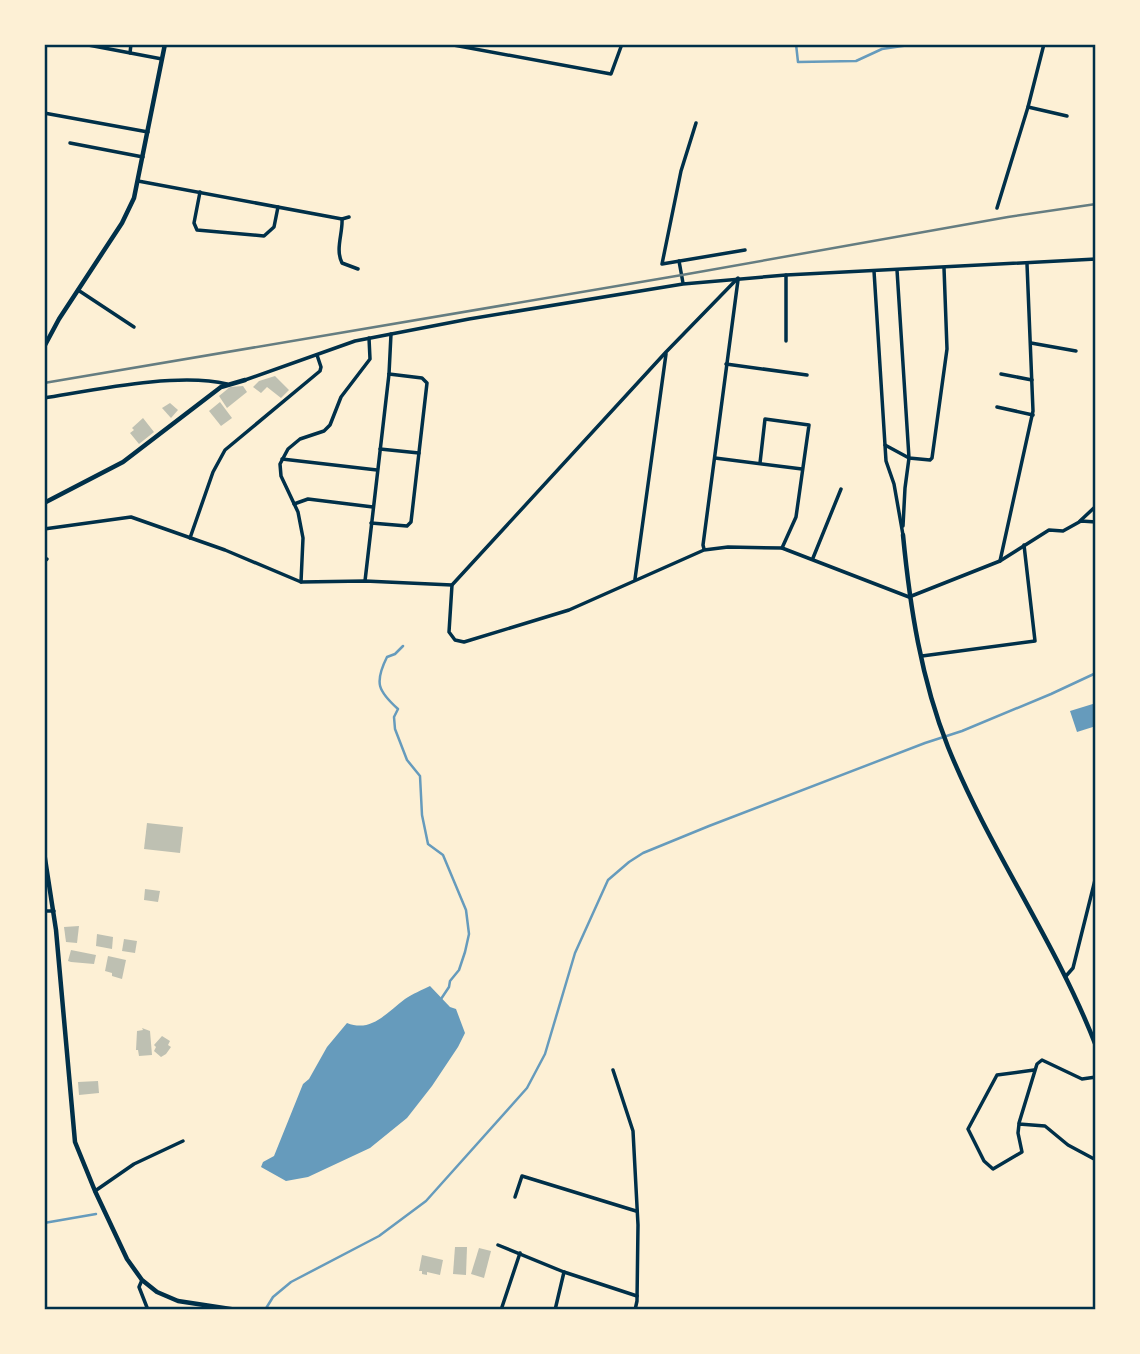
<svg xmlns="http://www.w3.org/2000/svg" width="1140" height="1354" font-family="Poppins,sans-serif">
	<rect width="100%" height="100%" fill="#fdf0d5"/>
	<g fill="#669bbc">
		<polygon points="1096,703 1096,726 1077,732 1070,711"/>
		<path d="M430,986L450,1007L456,1009L465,1033L458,1047L432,1086L407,1118L370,1148L308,1177L286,1181L261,1167L263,1162L274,1156L303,1084L309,1079L327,1047L347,1023C372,1033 387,1012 405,999C412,994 422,990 430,986Z"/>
	</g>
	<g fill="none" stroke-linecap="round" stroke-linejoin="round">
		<g stroke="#669bbc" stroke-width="2.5">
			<polyline points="796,44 798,62 856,61 882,49 916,44"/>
			<polyline points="984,44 990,44"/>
			<path d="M403,646L395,654L387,657C374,683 378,691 398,709L394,717L395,729L407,760L420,776L422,815L428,844L443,855L466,910L469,934L465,952L459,970L450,981L449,987L441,999"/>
			<polyline points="44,1223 96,1214"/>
			<polyline points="265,1310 273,1297 291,1282 379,1236 426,1201 527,1088 545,1054 575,953 608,880 629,862 643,853 709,826 925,743 962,731 1051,694 1096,673"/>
		</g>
	</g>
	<g fill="#bec0b2">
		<polygon points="275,376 289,390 281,398 267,387 261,393 253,387 259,381"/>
		<polygon points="243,386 247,392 227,408 219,396 230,387"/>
		<polygon points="220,402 232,418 221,426 209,411"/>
		<polygon points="170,403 178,410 171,418 162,408"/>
		<polygon points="143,418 154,432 139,444 130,433 134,430 132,428"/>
		<polygon points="147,823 183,827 180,853 144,849"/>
		<polygon points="145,889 160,891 158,902 144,900"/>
		<polygon points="79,926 77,943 66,942 64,927"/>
		<polygon points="97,934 113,937 112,949 96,946"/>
		<polygon points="124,939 137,941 135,953 122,951"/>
		<polygon points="71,950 96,955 94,964 71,962 68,961"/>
		<polygon points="108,956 126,960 122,979 112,976 112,973 105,971"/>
		<polygon points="142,1028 150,1031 152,1055 139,1056 138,1050 136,1050 137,1031 143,1030"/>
		<polygon points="162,1036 170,1041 168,1045 171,1047 166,1054 161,1057 154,1051 156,1047 154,1045"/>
		<polygon points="98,1081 99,1093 79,1095 78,1082"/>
		<polygon points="455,1247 467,1247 466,1275 453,1274"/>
		<polygon points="479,1248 491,1251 484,1278 471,1274"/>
		<polygon points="422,1255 443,1260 440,1275 427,1272 427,1275 422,1274 422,1271 419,1271"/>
	</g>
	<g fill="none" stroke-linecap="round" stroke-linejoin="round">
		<g stroke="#003049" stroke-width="3.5">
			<polyline points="83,44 162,59"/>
			<polyline points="448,44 611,74 622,44"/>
			<polyline points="130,53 131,44"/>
			<polyline points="1028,107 1067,116"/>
			<polyline points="44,113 148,132"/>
			<polyline points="696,123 681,171 662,264 745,250"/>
			<polyline points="70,143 143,157"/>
			<polyline points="138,181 342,219 349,217"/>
			<polyline points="200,192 194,223 197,230 264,236 274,227 278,207"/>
			<polyline points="997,208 1028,107 1044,44"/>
			<path d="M342,219C343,233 335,249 342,263L358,269"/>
			<polyline points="679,261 683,283"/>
			<polyline points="897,270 909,458 905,488 903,526"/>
			<polyline points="874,271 886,461 894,484 903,535"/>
			<polyline points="786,275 786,341"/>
			<polyline points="738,278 666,352 452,585 449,632 455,640 464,642 569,610 704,550 728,547 782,548 909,597 1000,561 1049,530 1063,531 1081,521 1096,522"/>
			<polyline points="78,290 134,327"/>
			<polyline points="1031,343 1076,351"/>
			<polyline points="726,364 807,375"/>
			<polyline points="1001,374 1032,380"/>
			<polyline points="245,380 355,341 469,319 683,284 786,275 1096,259"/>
			<path d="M44,398C94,390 178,372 227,384"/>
			<polyline points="997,407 1033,415"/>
			<polyline points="885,445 909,458 930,460 932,458 947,349 944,268"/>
			<polyline points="380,449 419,453"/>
			<polyline points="715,458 802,469"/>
			<polyline points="282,459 377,470"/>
			<polyline points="760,463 765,419 809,425 796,517 782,548"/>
			<polyline points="294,504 308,499 373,507"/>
			<polyline points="1080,521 1096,506"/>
			<polyline points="371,523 407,526 411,522 427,383 422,378 389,374"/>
			<polyline points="44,529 131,517 225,550 301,582 365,581 452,585"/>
			<polyline points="190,538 213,472 225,450 320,371 321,367 317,355"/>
			<polyline points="704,549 703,545 738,280"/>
			<polyline points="813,558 841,489"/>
			<polyline points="1000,561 1033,411 1027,264"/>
			<polyline points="44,562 47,559"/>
			<polyline points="635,579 666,354"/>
			<polyline points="365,581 389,374 391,334"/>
			<polyline points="301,582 303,538 298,512 281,476 280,464 288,449 300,439 324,431 330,425 341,397 370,359 369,338"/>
			<polyline points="922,656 1035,641 1024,545"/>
			<polyline points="44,911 54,911"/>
			<polyline points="1066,976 1073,968 1096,876"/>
			<polyline points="613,1070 633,1131 638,1225 637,1301 635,1310"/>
			<polyline points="1034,1070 997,1075 968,1129 984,1161 993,1169 1022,1152 1018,1133 1019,1124 1045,1126 1068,1145 1096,1160"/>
			<polyline points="1019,1123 1037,1064 1042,1060 1082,1079 1096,1077"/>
			<polyline points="95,1191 134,1164 183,1141"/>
			<polyline points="515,1197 522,1176 636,1211"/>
			<polyline points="498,1245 564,1272 637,1296"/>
			<polyline points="142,1280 139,1287 148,1310"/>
			<polyline points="501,1310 520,1253"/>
			<polyline points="555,1310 564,1272"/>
		</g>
		<g stroke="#003049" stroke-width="4.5">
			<polyline points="44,347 59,319 122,223 134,198 165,44"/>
			<polyline points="44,503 123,462 221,387 245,380"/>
			<path d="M903,535C910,607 921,679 948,747C990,851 1056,942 1096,1046"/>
			<polyline points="44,852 56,930 75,1142 95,1191 127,1259 142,1280 157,1292 178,1301 237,1310"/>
		</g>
		<polyline stroke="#657d81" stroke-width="2.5" points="44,383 682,275 1008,217 1096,204"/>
	</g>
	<rect width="1140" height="1354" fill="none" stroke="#fdf0d5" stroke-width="91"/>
	<rect x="46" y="46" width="1048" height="1262" fill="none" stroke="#003049" stroke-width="2.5"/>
</svg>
